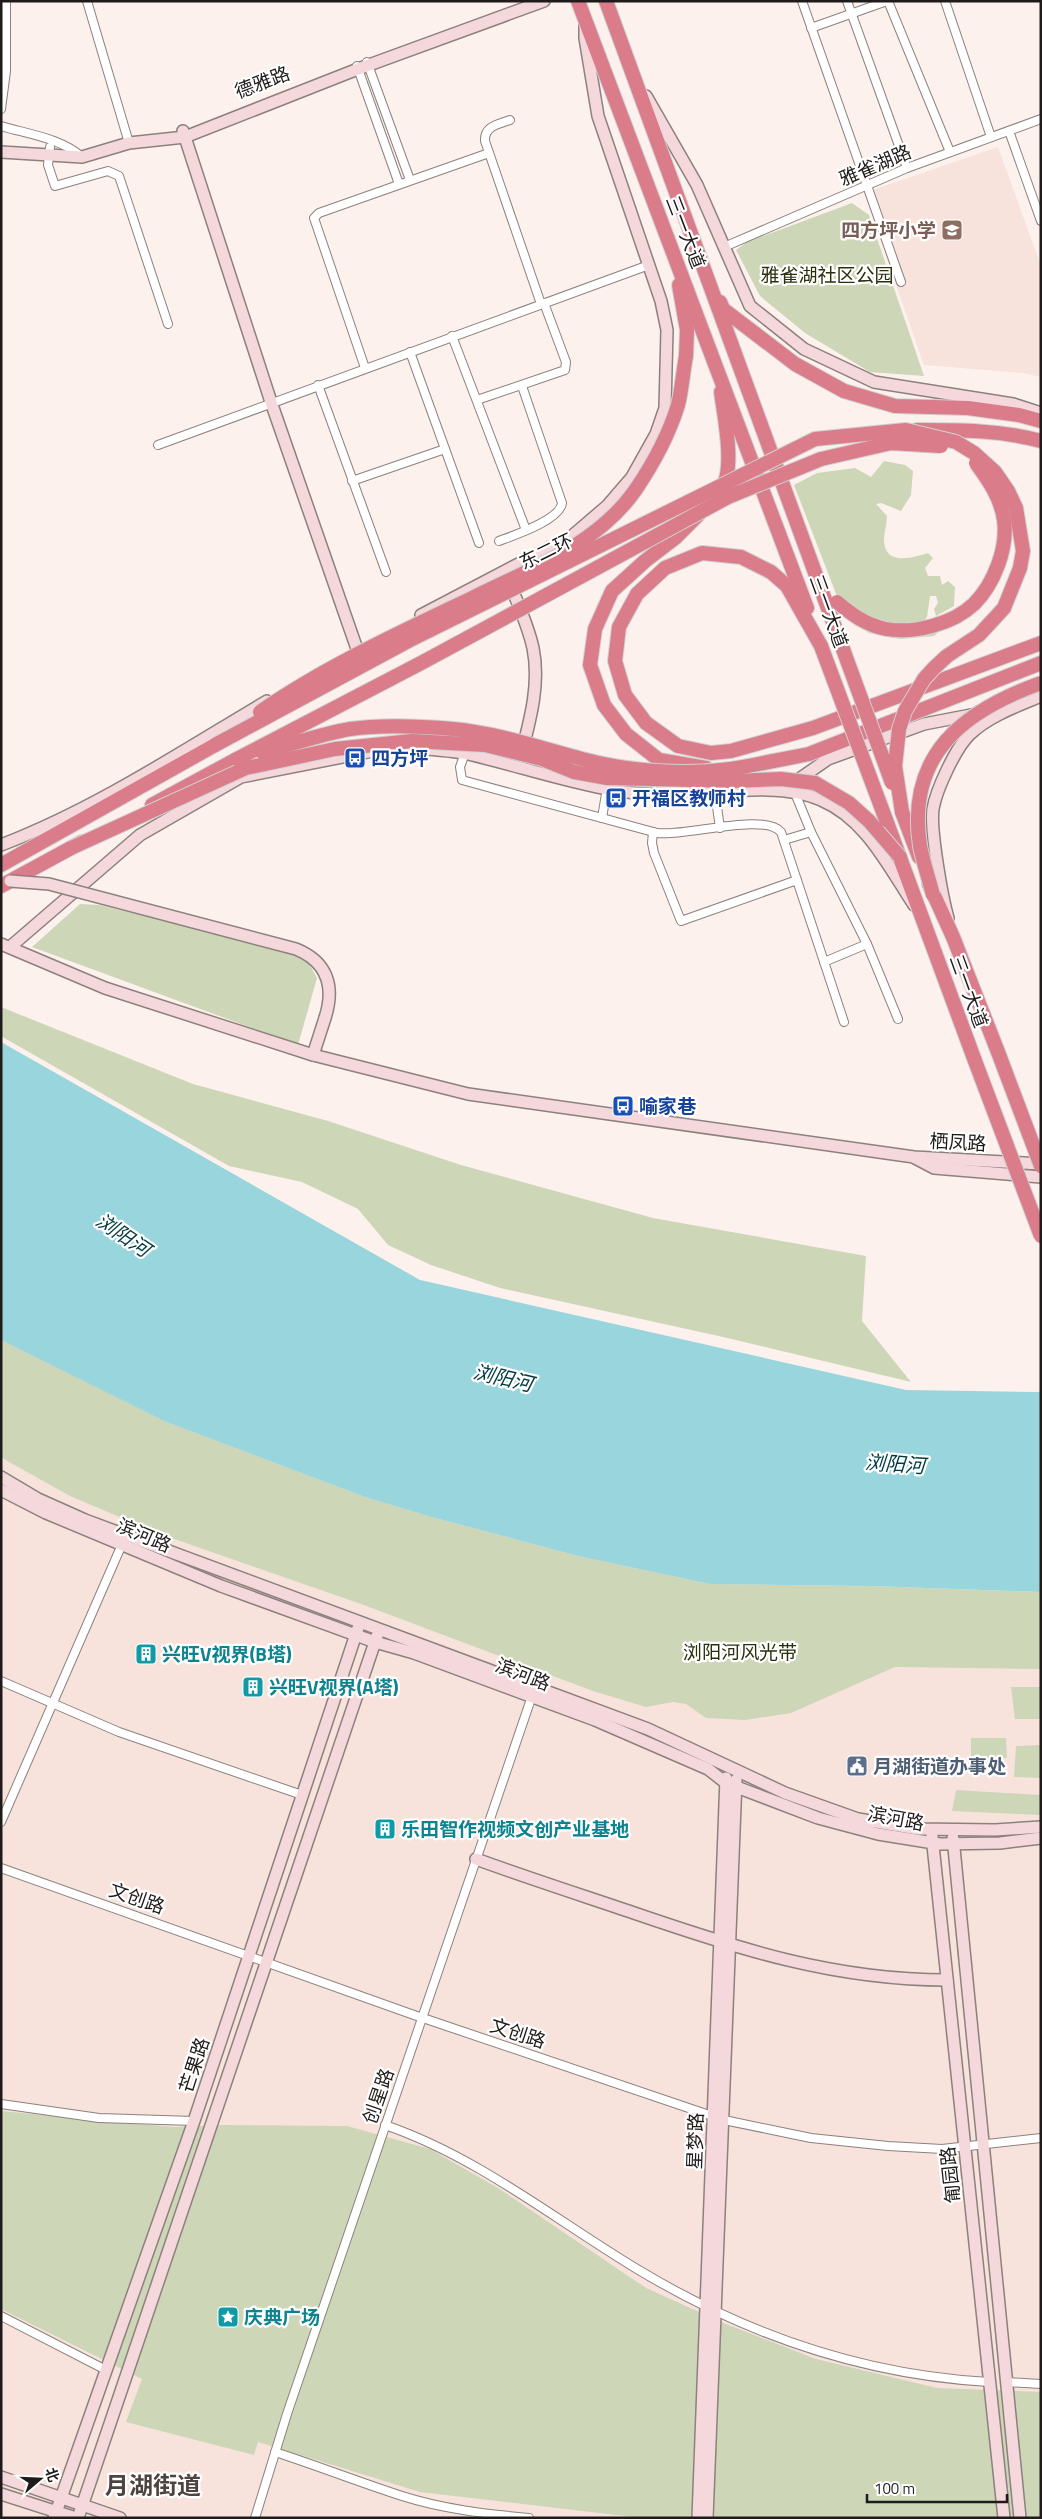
<svg xmlns="http://www.w3.org/2000/svg" width="1042" height="2519" font-family="'Titillium Web','Noto Sans SC',sans-serif">
	<rect width="100%" height="100%" fill="#fdf1ed"/>
	<g fill="#f7e3dc">
		<polygon points="998,147 1041,266 1041,377 1022,373 924,365 864,193"/>
		<polygon points="1,1340 710,1584 1041,1592 1041,2518 1,2518"/>
	</g>
	<g fill="#ced6b8">
		<polygon points="852,203 869,215 924,376 870,372 805,333 760,296 736,250 747,242"/>
		<path d="M884,461L905,465L913,471L911,495L901,511L881,503L876,504L887,516C887,524 884,532 884,540C885,566 911,558 928,553L933,558L925,568L928,576H940L942,585L948,581L955,587L954,606L936,616L934,609L938,603L936,596H930L927,617L925,619L941,629L934,636L900,639L869,633L845,617L794,485L817,473L855,468L871,477Z"/>
		<polygon points="80,904 99,905 304,955 317,978 298,1045 32,947"/>
		<polygon points="1,1007 193,1084 328,1121 461,1165 653,1218 866,1256 862,1321 911,1382 723,1337 500,1288 431,1265 388,1245 358,1209 302,1182 229,1166 6,1039 1,1036"/>
		<polygon points="1,1340 164,1421 304,1474 365,1497 428,1516 578,1556 710,1584 870,1586 1041,1592 1041,1669 895,1667 791,1713 745,1720 706,1718 686,1704 673,1702 646,1707 593,1691 361,1604 160,1534 70,1496 9,1462 1,1457"/>
		<polygon points="1011,1687 1041,1687 1041,1719 1015,1719"/>
		<polygon points="971,1738 1006,1738 1007,1758 971,1758"/>
		<polygon points="1041,1745 1041,1778 1014,1777 1016,1746"/>
		<polygon points="956,1790 1041,1795 1041,1815 952,1811"/>
		<polygon points="1,2111 174,2127 223,2125 347,2126 430,2149 498,2188 646,2288 726,2324 816,2359 937,2388 1041,2392 1041,2518 642,2518 420,2492 258,2442 254,2455 126,2422 142,2379 1,2309"/>
	</g>
	<polygon fill="#98d5dc" points="1,1042 420,1280 906,1390 1041,1392 1041,1592 870,1586 710,1584 578,1556 428,1516 365,1497 304,1474 164,1421 5,1342 1,1340"/>
	<g fill="none" stroke-linecap="round" stroke-linejoin="round">
		<g stroke="#8c817d" stroke-width="10">
			<g id="street">
				<polyline points="87,1 129,143"/>
				<polyline points="802,1 901,282"/>
				<polyline points="847,1 907,168"/>
				<polyline points="888,1 950,152"/>
				<polyline points="945,1 991,137"/>
				<polyline points="811,28 887,1"/>
				<polyline points="367,62 410,180"/>
				<polyline points="357,66 399,184"/>
				<polyline points="1,109 6,71 6,1"/>
				<path d="M510,120C499,124 484,126 485,141L541,304"/>
				<path d="M1,126C27,134 61,138 82,157"/>
				<polyline points="1009,131 1041,221"/>
				<polyline points="50,147 48,165 55,186 108,171 119,176 168,324"/>
				<polyline points="724,247 907,168 1041,119"/>
				<polyline points="452,336 526,530"/>
				<polyline points="410,352 479,543"/>
				<polyline points="365,368 314,218 319,213 489,153"/>
				<polyline points="318,385 386,572"/>
				<polyline points="477,400 565,370 566,362 544,303"/>
				<polyline points="158,445 649,265"/>
				<polyline points="352,481 445,449"/>
				<path d="M499,541C515,535 560,520 562,503L522,386"/>
				<path d="M465,753L460,767L462,780L657,833C686,837 763,812 781,832L844,1022"/>
				<polyline points="715,793 720,828"/>
				<polyline points="795,793 811,832 867,944 898,1019"/>
				<polyline points="602,818 607,788"/>
				<polyline points="653,832 652,843 654,853 681,921 797,880"/>
				<polyline points="784,840 811,832"/>
				<polyline points="824,962 867,944"/>
				<polyline points="1,1681 119,1732 302,1795"/>
				<polyline points="1,1822 123,1542"/>
				<polyline points="1,1868 414,2015 724,2120 811,2138 888,2146 942,2149 1041,2138"/>
				<polyline points="1,2104 99,2118 194,2121"/>
				<path d="M385,2125C478,2157 554,2219 637,2269C745,2334 863,2375 989,2382"/>
				<polyline points="1,2316 106,2370"/>
				<polyline points="1006,2382 1041,2384"/>
				<path d="M275,2452C318,2466 359,2482 402,2496C443,2509 486,2514 529,2518"/>
				<polyline points="255,2518 287,2414 533,1693"/>
			</g>
		</g>
		<g stroke="#8c817d" stroke-width="14">
			<g id="secondary">
				<polyline points="646,96 697,185 750,306 804,349 874,382 1013,404 1041,413"/>
				<polyline points="183,131 271,402 357,649"/>
				<polyline points="1,152 82,157 129,143 185,137 358,69 544,1"/>
				<path d="M509,582C518,604 528,625 533,648C540,682 531,717 522,751"/>
				<polyline points="421,615 572,536 607,506 632,477 656,434 665,408 667,330 661,301 598,116 585,38 585,23"/>
				<path d="M396,747C420,749 445,749 468,754C537,770 606,797 678,795C720,793 782,782 821,800C866,819 888,866 914,905"/>
				<polyline points="792,784 828,759 924,724 976,714"/>
				<path d="M1,845C95,809 181,752 267,701"/>
				<path d="M948,918C942,897 930,829 933,809C936,790 956,747 970,734C989,716 1017,706 1041,696"/>
				<polyline points="1,944 105,988 313,1055 468,1094 914,1157 1041,1164"/>
				<polyline points="10,947 140,835 241,777 373,751"/>
				<polyline points="313,1055 325,1018"/>
				<polyline points="915,1158 934,1168 1041,1177"/>
				<polyline points="1,1477 38,1499 85,1520 648,1729 785,1793 858,1819 918,1829 995,1830 1041,1827"/>
				<polyline points="1,1490 46,1513 221,1586 375,1642 414,1653 595,1720 708,1769 726,1783 818,1818 878,1834 940,1844 1000,1843 1041,1838"/>
				<polyline points="932,1836 1004,2518"/>
				<polyline points="953,1838 1020,2518"/>
				<path d="M476,1859C528,1878 581,1895 634,1913C739,1949 834,1980 947,1980"/>
				<polyline points="1,2477 120,2518"/>
				<polyline points="1,2494 76,2518"/>
				<polyline points="54,2518 194,2121 358,1628"/>
				<polyline points="78,2518 377,1636"/>
				<polyline points="698,2518 726,1778"/>
				<polyline points="707,2518 736,1780"/>
			</g>
		</g>
		<g stroke="#d2d1d1" stroke-width="16">
			<g id="highway">
				<polyline points="578,1 807,608"/>
				<polyline points="606,1 840,641"/>
				<polyline points="679,285 687,330 686,356"/>
				<polyline points="720,302 723,309 795,364 844,391 895,406 968,408 1019,415 1041,421"/>
				<path d="M917,430C959,430 1000,430 1041,441"/>
				<path d="M719,492C737,474 724,416 721,392"/>
				<polyline points="698,515 675,538 645,561 612,591 595,629 590,665 604,705 626,734 659,760 706,768"/>
				<polyline points="821,646 787,586 771,572 741,557 702,553 665,568 637,594 619,627 615,661 625,695 646,723 678,746 711,753 731,751 813,728 1041,643"/>
				<polyline points="748,766 809,754 1041,663"/>
				<polyline points="152,805 237,759"/>
				<polyline points="902,812 919,857"/>
				<polyline points="886,820 975,1061"/>
				<polyline points="1,865 215,745"/>
				<polyline points="929,884 953,937 998,1052"/>
				<polyline points="1,886 82,842"/>
			</g>
		</g>
		<use href="#street" stroke="#fff" stroke-width="8"/>
		<use href="#secondary" stroke="#f4d8dc" stroke-width="11"/>
		<use href="#highway" stroke="#da7c89" stroke-width="14"/>
		<g stroke="#8c817d" stroke-width="14" stroke-linecap="butt">
			<path id="secondary-bridge" d="M10,881L49,884L296,949C328,962 335,987 325,1018"/>
		</g>
		<g stroke="#d2d1d1" stroke-width="16" stroke-linecap="butt">
			<g id="highway-bridge">
				<path d="M837,602C851,614 866,625 886,629C914,634 953,624 974,604C994,584 1008,548 1004,520C1001,498 989,481 976,463"/>
				<polyline points="840,641 892,783"/>
				<polyline points="821,646 886,820"/>
				<path d="M260,712C323,668 401,632 470,599C528,570 598,545 636,489C653,464 669,434 678,405C682,389 683,372 686,356"/>
				<polyline points="215,745 410,640 815,439 906,430 956,442 974,453 995,472 1008,491 1016,508 1023,551 1020,568 1004,608 979,635 947,656 934,668 924,679 905,711 899,729 895,766 902,812"/>
				<path d="M262,752C291,745 321,734 350,729C384,724 419,726 453,729C497,733 540,748 582,759C634,773 696,776 748,766"/>
				<polyline points="237,759 423,662 728,497 821,459 891,443 941,446"/>
				<polyline points="71,848 246,768 335,749 412,741 485,745 542,759 574,772 607,778 733,781 781,779 815,783 849,803 869,821 900,857"/>
				<path d="M933,895C929,879 923,862 920,846C906,755 963,711 1041,683"/>
				<polyline points="998,1052 1041,1166"/>
				<polyline points="975,1061 1041,1236"/>
			</g>
		</g>
		<use href="#secondary-bridge" stroke="#f4d8dc" stroke-width="11"/>
		<use href="#highway-bridge" stroke="#da7c89" stroke-width="14"/>
	</g>
	<defs>
		<g id="school-square" transform="scale(1.125)"><rect x="-9" y="-9" width="18" height="18" rx="4" fill="#8d6e63" stroke="#fff"/><path d="M0-5L7-2L0 1L-7-2ZM-4 1L0 2.5L4 1V4Q0 6-4 4Z" fill="#fff"/></g>
		<g id="bus-square" transform="scale(1.125)"><rect x="-9" y="-9" width="18" height="18" rx="4" fill="#1a4fb4" stroke="#fff"/><path d="M-5-6H5V4H4V6H2V4H-2V6H-4V4H-5ZM-3.5-4V0h7V-4ZM-3.5 1.2v1.5H-2V1.2ZM2 1.2v1.5H3.5V1.2Z" fill="#fff"/></g>
		<g id="building-square" transform="scale(1.125)"><rect x="-9" y="-9" width="18" height="18" rx="4" fill="#0f9aa8" stroke="#fff"/><path d="M-4-6H4V6H1V3H-1V6H-4ZM-2.5-4.3h1.7v1.8h-1.7ZM.8-4.3h1.7v1.8H.8ZM-2.5-1h1.7V.8h-1.7ZM.8-1h1.7V.8H.8Z" fill="#fff"/></g>
		<g id="civic-square" transform="scale(1.125)"><rect x="-9" y="-9" width="18" height="18" rx="4" fill="#5c6f8a" stroke="#fff"/><path d="M-.6-6.5H3V-4.5H.6V-3L4-1V1h2V6H-6V1h2V-1L-.6-3ZM-1.2 2.5V6h2.4V2.5Z" fill="#fff"/></g>
		<g id="sight-square" transform="scale(1.125)"><rect x="-9" y="-9" width="18" height="18" rx="4" fill="#0f9aa8" stroke="#fff"/><path d="M0-6L1.8-2.2L6-1.7L2.9 1.2L3.7 5.4L0 3.3L-3.7 5.4L-2.9 1.2L-6-1.7L-1.8-2.2Z" fill="#fff"/></g>
	</defs>
	<g fill-rule="evenodd">
		<use href="#school-square" x="952" y="230"/>
		<use href="#bus-square" x="355" y="758"/>
		<use href="#bus-square" x="616" y="798"/>
		<use href="#bus-square" x="623" y="1106"/>
		<use href="#building-square" x="146" y="1654"/>
		<use href="#building-square" x="253" y="1687"/>
		<use href="#civic-square" x="857" y="1766"/>
		<use href="#building-square" x="385" y="1829"/>
		<use href="#sight-square" x="228" y="2317"/>
	</g>
	<g text-anchor="middle" stroke-width="4.5" stroke-linejoin="round" paint-order="stroke">
		<g font-size="19" fill="#1f1b1a" stroke="#fff">
			<text transform="translate(262 82) rotate(-21)" y="7">德雅路</text>
			<text transform="translate(875 165) rotate(-23)" y="7">雅雀湖路</text>
			<text transform="translate(686 232) rotate(69)" y="7">三一大道</text>
			<text transform="translate(546 551) rotate(-26)" y="7">东二环</text>
			<text transform="translate(829 611) rotate(70)" y="7">三一大道</text>
			<text transform="translate(969 991) rotate(70)" y="7">三一大道</text>
			<text transform="translate(958 1142) rotate(3)" y="7">栖凤路</text>
			<text transform="translate(144 1535) rotate(23)" y="7">滨河路</text>
			<text transform="translate(523 1674) rotate(21)" y="7">滨河路</text>
			<text transform="translate(896 1818) rotate(11)" y="7">滨河路</text>
			<text transform="translate(137 1898) rotate(19)" y="7">文创路</text>
			<text transform="translate(518 2033) rotate(18)" y="7">文创路</text>
			<text transform="translate(194 2065) rotate(-72)" y="7">芒果路</text>
			<text transform="translate(378 2096) rotate(-71)" y="7">创星路</text>
			<text transform="translate(695 2141) rotate(-88)" y="7">星梦路</text>
			<text transform="translate(950 2175) rotate(-96)" y="7">匍园路</text>
		</g>
		<g font-size="19" font-weight="bold" fill="#785e54" stroke="#fff" text-anchor="end">
			<text x="936" y="237">四方坪小学</text>
		</g>
		<g font-size="19" fill="#29300c" stroke="#fff">
			<text x="827" y="282">雅雀湖社区公园</text>
			<text x="740" y="1659">浏阳河风光带</text>
		</g>
		<g font-size="19" font-weight="bold" fill="#164399" stroke="#fff" text-anchor="start">
			<text x="371" y="765">四方坪</text>
			<text x="632" y="805">开福区教师村</text>
			<text x="639" y="1113">喻家巷</text>
		</g>
		<g font-size="19" font-weight="bold" fill="#0d838f" stroke="#fff" text-anchor="start">
			<text x="162" y="1661">兴旺V视界(B塔)</text>
			<text x="269" y="1694">兴旺V视界(A塔)</text>
			<text x="401" y="1836">乐田智作视频文创产业基地</text>
			<text x="244" y="2324">庆典广场</text>
		</g>
		<g font-size="19" font-weight="bold" fill="#4e5e75" stroke="#fff" text-anchor="start">
			<text x="873" y="1773">月湖街道办事处</text>
		</g>
		<g font-size="20" font-style="italic" fill="#003b40" stroke="#fff">
			<text transform="translate(123 1235) rotate(34)" y="7">浏阳河</text>
			<text transform="translate(503 1378) rotate(13)" y="7">浏阳河</text>
			<text transform="translate(895 1464) rotate(4)" y="7">浏阳河</text>
		</g>
		<g font-size="24" font-weight="bold" fill="#4d4441" stroke="#fff">
			<text x="153" y="2494">月湖街道</text>
		</g>
	</g>
	<rect width="1042" height="2519" fill="none" stroke="#1f1b1a" stroke-width="5"/>
	<g transform="translate(40 2479) rotate(71)" stroke="#ffffff" stroke-width="4" paint-order="stroke">
	<path d="M0-4L9 19L0 12L-9 19Z" fill="#1f1b1a"/>
	<text y="-8" font-size="14" font-weight="bold" text-anchor="middle" fill="#1f1b1a">北</text>
	</g>
	<path d="M867 2494v8h140v-8" fill="none" stroke="#1f1b1a" stroke-width="2.5"/>
	<text x="874" y="2494" font-size="15" fill="#1f1b1a" stroke="#ffffff" stroke-width="4" paint-order="stroke">100 m</text>
</svg>
